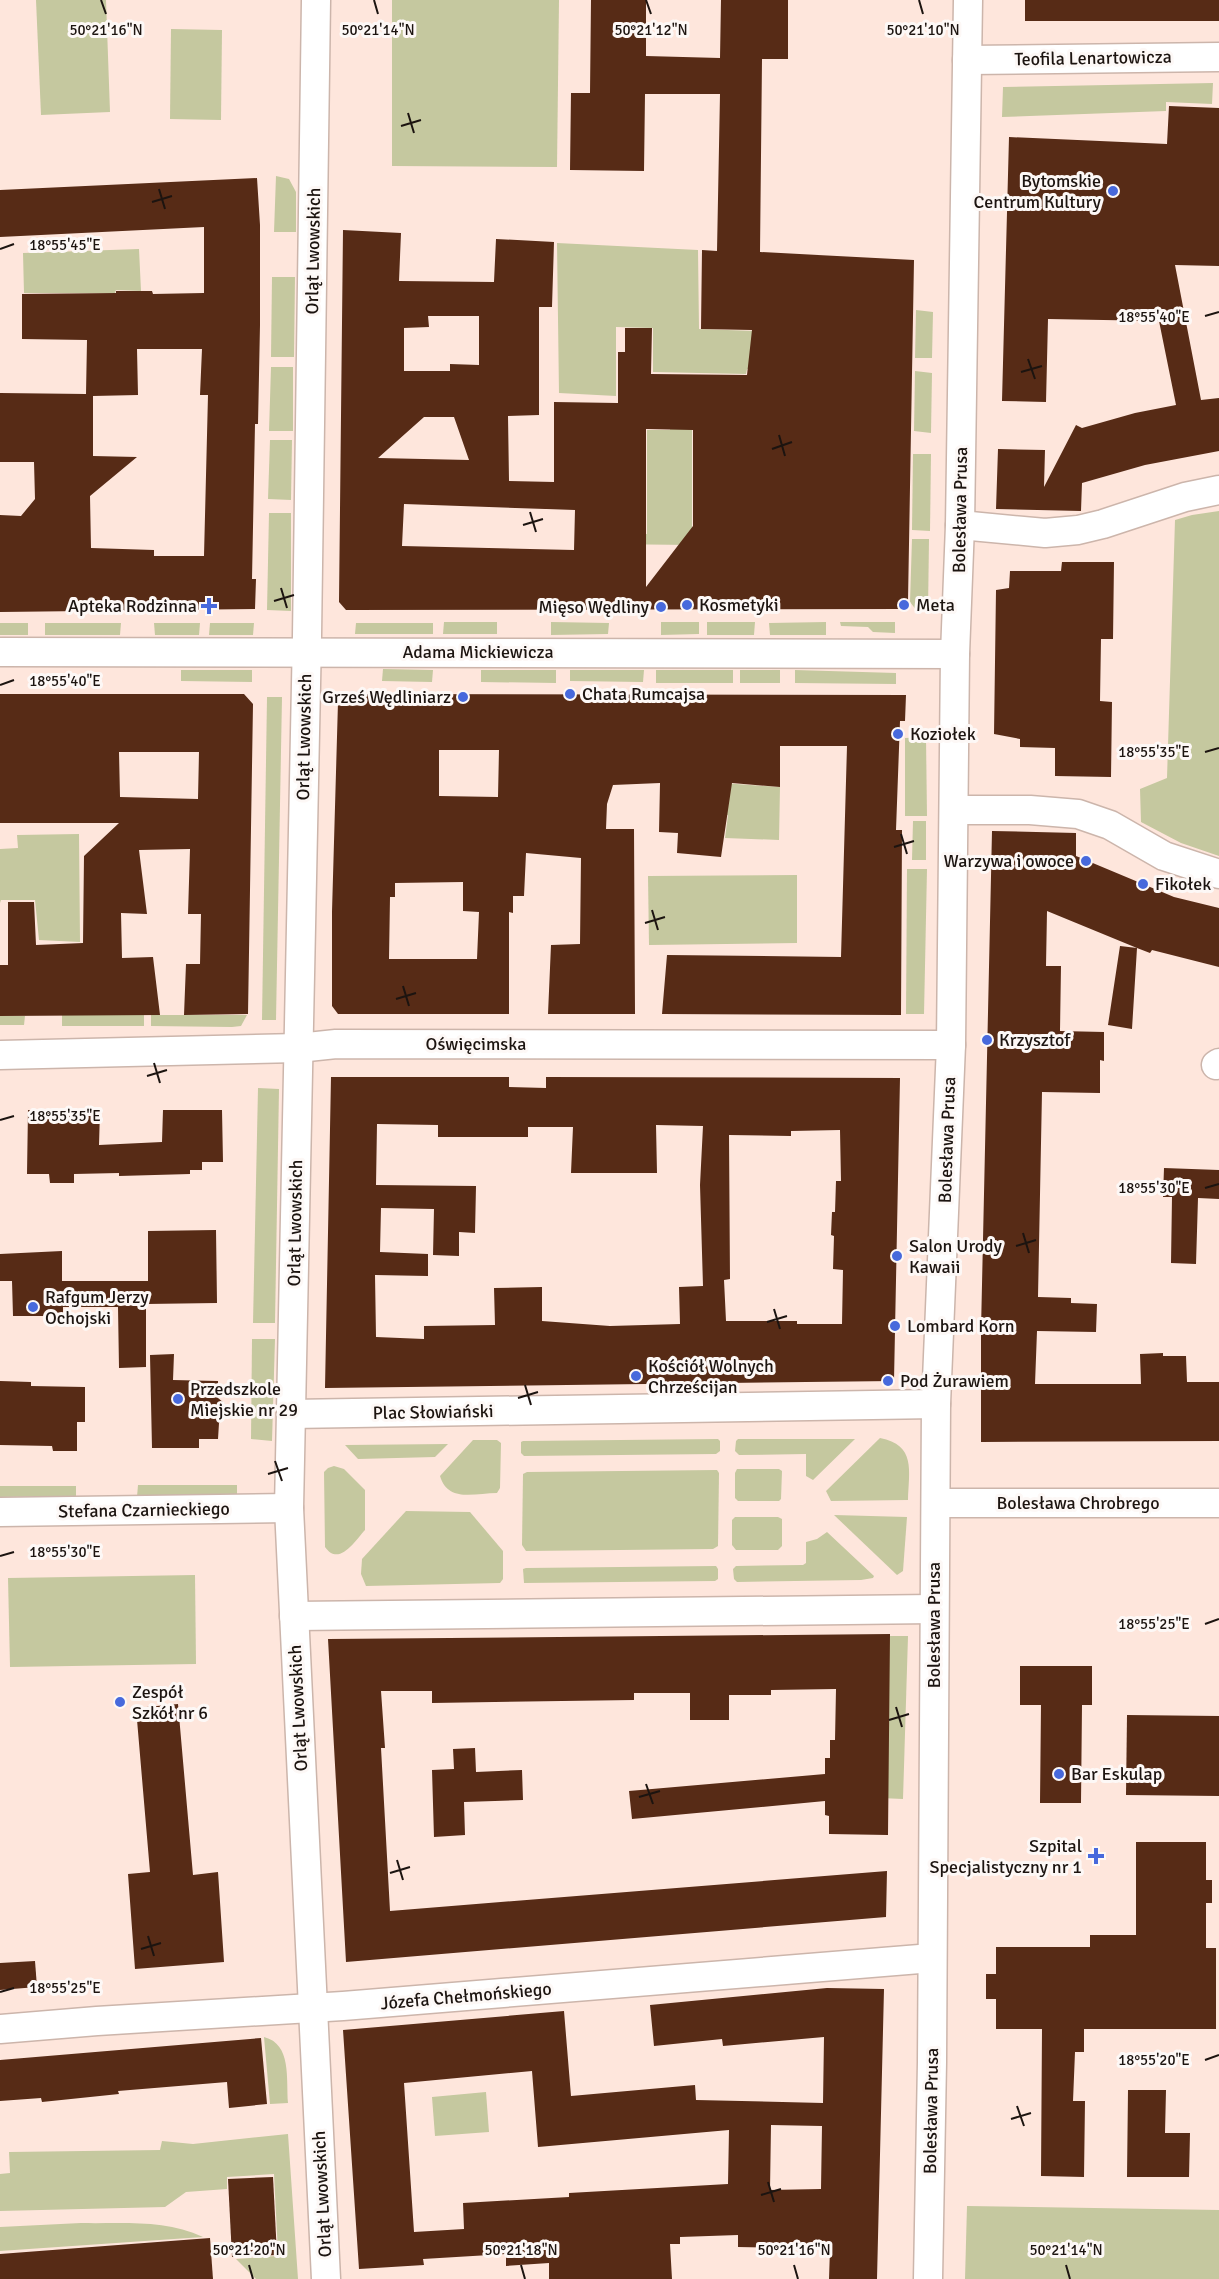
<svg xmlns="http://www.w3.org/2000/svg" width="1219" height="2279" font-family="Signika,sans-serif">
	<rect width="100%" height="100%" fill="#fee6dc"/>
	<g fill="#c5c89f">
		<polygon points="36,0 106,0 110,112 41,115"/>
		<polygon points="392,0 559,0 557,167 392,166"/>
		<polygon points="171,29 222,30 221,120 170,119"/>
		<polygon points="1213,83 1212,104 1166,102 1166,111 1002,117 1003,87"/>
		<polygon points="276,176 289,179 296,192 296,232 274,232"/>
		<polygon points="557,243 698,250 699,329 755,331 755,369 747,369 746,374 653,372 653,328 616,327 616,396 559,393"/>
		<polygon points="139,249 141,291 116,290 115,293 24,293 23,253"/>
		<polygon points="272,277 295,277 294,357 271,357"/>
		<polygon points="916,310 933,312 932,358 915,358"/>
		<polygon points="271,367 293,367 293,431 269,431"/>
		<polygon points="915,371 932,373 931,433 914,431"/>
		<polygon points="670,401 692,401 692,545 601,544 601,534 647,534 647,430 670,430"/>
		<polygon points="270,440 292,440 291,500 268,499"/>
		<polygon points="913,454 931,454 930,531 912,530"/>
		<polygon points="1219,511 1219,856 1181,843 1141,822 1140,789 1167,778 1175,520 1192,515"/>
		<polygon points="269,513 291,513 291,611 267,610"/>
		<polygon points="912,539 929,539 928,611 917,611 910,602"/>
		<polygon points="444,622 497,622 497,634 443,634"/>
		<polygon points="551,622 609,623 608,634 551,635"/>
		<polygon points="661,622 699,622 699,634 661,635"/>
		<polygon points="707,622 755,622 754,635 707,635"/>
		<polygon points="826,622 826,635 770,635 769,623"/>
		<polygon points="840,622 895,622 895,633 873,632 868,627 841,626"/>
		<rect x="0" y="623" width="28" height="12"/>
		<polygon points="45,623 121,623 120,635 45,635"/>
		<polygon points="154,623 200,623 199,635 155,635"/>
		<polygon points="210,623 254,623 253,635 209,635"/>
		<polygon points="356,623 433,623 433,634 355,634"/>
		<polygon points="383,669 433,670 432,682 382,681"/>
		<polygon points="181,670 252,670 252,682 181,681"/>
		<polygon points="481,670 556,670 556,683 481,682"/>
		<polygon points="570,670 644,670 643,682 570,681"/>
		<rect x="656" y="670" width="77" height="13"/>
		<rect x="740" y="670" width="40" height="13"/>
		<polygon points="795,670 896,673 896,684 795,683"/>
		<polygon points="267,697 282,697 276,1020 262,1020"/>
		<polygon points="926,737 927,816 905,816 905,738"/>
		<polygon points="722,783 780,787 779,840 725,838 728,815 723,815"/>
		<polygon points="913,821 926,821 926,860 912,860"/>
		<polygon points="79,834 80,942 39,940 35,900 1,900 0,903 0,849 18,848 17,835"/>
		<polygon points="907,869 927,869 924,1014 906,1014"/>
		<polygon points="797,875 797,943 649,945 648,876"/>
		<rect x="62" y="1015" width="82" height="11"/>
		<polygon points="151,1015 247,1015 241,1026 232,1027 151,1026"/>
		<polygon points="0,1016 25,1016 24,1025 0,1025"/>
		<polygon points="258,1088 279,1089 275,1323 253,1323"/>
		<polygon points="252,1339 275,1339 272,1441 251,1439"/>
		<path d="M880,1438C916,1445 909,1470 908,1500L831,1501L826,1491Z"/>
		<polygon points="718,1439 720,1441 720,1451 716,1454 524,1456 521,1453 521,1442 523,1441"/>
		<polygon points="738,1439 855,1439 813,1480 806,1476 806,1454 739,1455 735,1451 736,1441"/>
		<path d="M473,1440H497L501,1443L500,1488L497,1493C475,1493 448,1503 440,1476Z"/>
		<polygon points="448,1444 435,1457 358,1459 345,1445"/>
		<path d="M334,1466L344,1469L365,1490V1530C355,1541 339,1567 325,1547L324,1472L328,1468Z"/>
		<polygon points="737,1469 779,1469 782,1471 781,1499 779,1501 738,1501 735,1498 735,1473"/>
		<polygon points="717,1470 719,1473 718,1546 713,1549 526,1551 522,1545 523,1474 527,1472"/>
		<polygon points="138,1485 237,1485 237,1496 137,1497"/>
		<polygon points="0,1486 76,1486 76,1496 0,1497"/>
		<polygon points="406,1511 470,1512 503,1551 503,1579 500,1583 366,1586 361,1574 362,1559"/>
		<polygon points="834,1515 907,1517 903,1571 897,1575"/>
		<polygon points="735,1517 778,1517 782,1519 782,1546 778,1550 736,1550 732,1545 732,1520"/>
		<polygon points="827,1532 874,1576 873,1578 861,1580 737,1582 734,1579 733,1569 736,1566 803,1565 806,1563 806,1542 817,1539"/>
		<polygon points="716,1566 718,1569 718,1579 715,1581 524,1583 523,1569 526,1568"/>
		<polygon points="195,1575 196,1664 10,1667 8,1578"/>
		<polygon points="884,1636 908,1636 903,1799 880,1798"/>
		<path d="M264,2037C292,2044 286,2079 288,2103L270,2104Z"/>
		<polygon points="486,2092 489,2132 435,2136 432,2097"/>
		<polygon points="288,2134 298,2279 256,2279 236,2259 276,2256 278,2253 274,2174 227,2177 227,2189 186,2192 165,2207 0,2211 0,2174 10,2173 9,2152 160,2150 162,2141 193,2144"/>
		<polygon points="967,2206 1219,2210 1219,2279 965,2279"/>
		<path d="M81,2223C122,2224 165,2219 203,2237L0,2251V2227Z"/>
	</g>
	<g fill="#572b16" fill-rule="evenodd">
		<path d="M591,0H646V56L720,58L721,0H788V59H762L760,252L914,260L908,601L900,609L346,610L339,602L343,230L401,233L399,281L494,282L496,239L554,242L552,307H539V415L508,416L509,481L554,482V402L618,403V352H625V328H652L651,374L747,375L752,330L701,329L702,250L717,251L720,94H645L644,171L570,170L571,93H590ZM428,316H479V365L450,364V371H404V328L429,327ZM424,417H454L469,460L378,458ZM646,429L693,430V526L646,587ZM404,504L575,510L574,550L402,546Z"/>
		<rect x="1025" y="0" width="194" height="21"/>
		<polygon points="1169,106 1219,108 1219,266 1175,265 1201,400 1219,398 1219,451 1145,465 1082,483 1081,511 996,509 998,449 1045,450 1044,487 1076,425 1082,428 1135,413 1176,405 1159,321 1048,319 1046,402 1002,401 1009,137 1167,144"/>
		<path d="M257,178L260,225V325L258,424H255L252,579H256L255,609L0,612V515L21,516L35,499L34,462H0V393L86,394L87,340L22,339V294L116,293V291H152L153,294L204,293V227L0,237V190ZM137,349H202L200,395H208L204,556H154V550L91,548L90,496L137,457L93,456V396L138,395Z"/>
		<polygon points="1062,562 1114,562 1113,639 1101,639 1100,701 1112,702 1111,777 1055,776 1055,748 1020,747 1020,739 994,734 996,590 1009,588 1010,571 1061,571"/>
		<path d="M0,694H244L253,704L248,1014L184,1015L186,964H200L201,914H188L190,849L139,850L147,914L121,913L122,958L153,957L160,1015L0,1016V965H8V902H34L36,945L83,943L84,856L119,823H0ZM119,752H199L198,799L120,797Z"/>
		<path d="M347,694L906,695L905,721H900L896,830H902L901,1015L662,1014L667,955L841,957L847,746H780V787L732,783L721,857L677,853L678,833L659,832L660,783L613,785L607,804L606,829H634L635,1014H548L551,945L580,944L581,858L526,853L524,896H513V913L509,912V1014H338L332,1006V912L338,702ZM439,750H499L498,797L439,796ZM463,882V911L479,912L477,959H389L390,897H395V883Z"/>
		<polygon points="992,831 1076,833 1076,856 1174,897 1219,908 1219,967 1152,950 1150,953 1137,948 1132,1029 1108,1025 1120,946 1137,948 1047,911 1046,966 1061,966 1060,1031 1104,1032 1104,1061 1100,1060 1100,1093 1042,1092 1038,1297 1071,1298 1071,1303 1097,1304 1096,1332 1037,1331 1035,1384 1141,1384 1140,1354 1163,1353 1163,1356 1186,1356 1187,1382 1219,1382 1219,1441 981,1442 981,1330"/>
		<path d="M331,1077H509V1087L546,1088V1077L900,1078L894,1381L325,1388ZM377,1124L438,1125V1137H528V1127H573L571,1173H657L656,1125L703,1126L700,1185L703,1286L679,1287L680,1324L610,1326L542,1321V1287L494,1288L495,1325L424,1326V1339L376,1337L375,1275L428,1276V1254L380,1252L381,1208L434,1209L433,1255L459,1256V1232L475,1233L476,1186L376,1185ZM840,1130L841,1181H836L835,1212H832L831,1235L834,1236L833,1269L843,1270L842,1324H797V1321H726L724,1280L730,1279L729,1135L791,1136V1131Z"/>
		<polygon points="28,1110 100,1111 99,1145 162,1142 163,1110 222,1110 223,1162 202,1162 202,1170 190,1170 190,1174 119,1176 119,1173 74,1174 74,1183 50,1183 49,1174 27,1174"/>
		<polygon points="1164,1168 1219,1170 1219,1199 1198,1198 1196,1264 1171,1263 1172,1197 1163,1197"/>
		<polygon points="216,1230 217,1303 146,1304 146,1367 119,1368 118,1307 63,1307 63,1316 13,1316 12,1281 0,1281 0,1254 62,1251 62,1281 148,1281 148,1231"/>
		<polygon points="174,1354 173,1380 218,1381 218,1398 224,1403 227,1411 224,1418 219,1423 218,1439 199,1439 199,1448 152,1448 150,1355"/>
		<polygon points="0,1381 31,1382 31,1386 85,1387 85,1422 77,1422 77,1451 53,1451 52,1446 0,1445"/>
		<polygon points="890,1634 888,1835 829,1834 829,1816 825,1815 825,1801 632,1819 629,1791 825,1774 825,1758 830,1758 830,1740 835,1740 836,1689 771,1690 771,1695 729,1695 729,1720 690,1720 690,1693 634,1693 634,1700 432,1703 432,1691 381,1691 385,1748 381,1748 390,1911 887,1871 886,1917 346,1962 328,1639"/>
		<polygon points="1020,1666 1092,1666 1092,1705 1082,1705 1081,1803 1040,1803 1041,1705 1020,1705"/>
		<polygon points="178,1704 193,1875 218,1872 224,1962 135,1969 128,1874 150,1872 136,1708"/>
		<polygon points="1127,1715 1219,1716 1219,1796 1126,1795"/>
		<polygon points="475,1748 476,1772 522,1770 523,1800 464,1802 465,1835 434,1837 432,1770 454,1769 453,1749"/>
		<polygon points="1136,1842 1206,1842 1206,1880 1212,1880 1212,1903 1206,1903 1206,1948 1216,1948 1216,2029 1084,2029 1084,2052 1075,2052 1073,2101 1085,2101 1084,2177 1041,2176 1042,2029 996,2029 996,1999 986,1999 986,1974 996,1974 996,1947 1090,1947 1090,1935 1136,1935"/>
		<polygon points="35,1961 37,1987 0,1990 0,1963"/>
		<path d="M827,1988L884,1989L877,2279H829L830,2249L738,2247V2235L680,2237V2244H670L672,2279H549V2263L506,2266V2254L423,2259L424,2265L359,2269L343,2030L564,2011L571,2096L695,2085L696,2100L823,2103L824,2037L723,2046L722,2039L654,2046L650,2005ZM532,2071L538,2147L729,2130L728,2184L569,2193V2197L463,2203L464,2229L414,2232L404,2083ZM771,2125L822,2126L821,2189L770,2190Z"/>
		<polygon points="261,2038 267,2104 229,2108 227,2082 118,2091 119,2094 42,2102 41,2098 0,2101 0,2060"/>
		<polygon points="1128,2090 1166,2090 1165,2133 1190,2133 1189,2177 1127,2177"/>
		<polygon points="273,2177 277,2255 232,2257 228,2179"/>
		<polygon points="210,2238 213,2279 0,2279 0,2254"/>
	</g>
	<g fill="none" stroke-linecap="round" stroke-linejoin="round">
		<g stroke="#ccb5ab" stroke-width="31">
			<g id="minor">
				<polyline points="316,0 307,636 289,1508 326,2279"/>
				<polyline points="967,60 1219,57"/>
				<polyline points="960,525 1045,533 1078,530 1103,524 1185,497 1219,490"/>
				<polyline points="0,652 955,654"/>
				<polyline points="955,810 1030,810 1078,814 1110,825 1164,856 1219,874"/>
				<polyline points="0,1055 298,1048 336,1044 951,1045"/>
				<polyline points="1216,1065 1219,1063"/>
				<polyline points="291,1414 936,1404"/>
				<polyline points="937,1503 1219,1503"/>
				<polyline points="0,1512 289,1508"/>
				<polyline points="294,1616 934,1609"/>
				<polyline points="0,2029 97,2021 343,2006 932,1958"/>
				<polyline points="928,2279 932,2062 936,1404 951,1045 955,654 960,525 968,0"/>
			</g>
		</g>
		<use href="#minor" stroke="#fff" stroke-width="28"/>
	</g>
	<path fill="none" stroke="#1c1410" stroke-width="2" d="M101,0L106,14M374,0L378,14M646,0L651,14M919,0L923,14M408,113L414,133M401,126L421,120M159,189L165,209M152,202L172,196M0,249L14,244M1205,316L1219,312M1028,359L1035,379M1021,372L1042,366M779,435L785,456M772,449L792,442M530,512L536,532M523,525L543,519M281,588L287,608M274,601L294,595M0,685L14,680M1205,752L1219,748M901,834L907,854M894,847L914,841M652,910L658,930M645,923L665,917M403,986L409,1006M396,999L416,993M154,1063L160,1083M147,1076L167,1070M0,1120L14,1116M1205,1188L1219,1184M1023,1233L1029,1253M1016,1246L1036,1240M774,1309L780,1329M767,1322L787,1316M525,1385L531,1405M518,1398L538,1392M275,1461L282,1481M268,1474L288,1468M0,1556L14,1552M1205,1624L1219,1619M896,1707L902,1727M889,1720L909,1714M646,1784L653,1804M639,1797L660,1791M397,1860L403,1880M390,1873L410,1867M148,1936L154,1956M141,1949L161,1943M0,1992L14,1988M1205,2060L1219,2055M1017,2106L1024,2126M1011,2119L1031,2113M768,2182L774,2202M761,2195L781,2189M249,2265L253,2279M521,2265L525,2279M794,2265L798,2279M1066,2265L1070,2279"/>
	<g fill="#4769dc" stroke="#fdf8f6" stroke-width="2">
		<circle cx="1113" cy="191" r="6"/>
		<circle cx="687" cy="605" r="6"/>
		<circle cx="904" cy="605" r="6"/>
		<path d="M206 597h6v6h6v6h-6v6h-6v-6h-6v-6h6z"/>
		<circle cx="661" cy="607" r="6"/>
		<circle cx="570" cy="694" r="6"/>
		<circle cx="463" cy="697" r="6"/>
		<circle cx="898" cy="734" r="6"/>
		<circle cx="1086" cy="861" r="6"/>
		<circle cx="1143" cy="884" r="6"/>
		<circle cx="987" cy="1040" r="6"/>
		<circle cx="897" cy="1256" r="6"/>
		<circle cx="33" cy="1307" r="6"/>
		<circle cx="895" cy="1326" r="6"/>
		<circle cx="636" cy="1376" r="6"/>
		<circle cx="888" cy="1381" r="6"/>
		<circle cx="178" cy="1399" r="6"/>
		<circle cx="120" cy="1702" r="6"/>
		<circle cx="1059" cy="1774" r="6"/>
		<path d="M1093 1847h6v6h6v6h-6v6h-6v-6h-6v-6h6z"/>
	</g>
	<g text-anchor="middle" stroke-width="6" stroke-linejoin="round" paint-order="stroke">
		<g font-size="18" fill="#1c1410" stroke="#fdf8f6">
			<text transform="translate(1093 58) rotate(-1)" y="6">Teofila Lenartowicza</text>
			<text transform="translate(313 251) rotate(-89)" y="6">Orląt Lwowskich</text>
			<text transform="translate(960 510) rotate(-89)" y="6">Bolesława Prusa</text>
			<text x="478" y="658">Adama Mickiewicza</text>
			<text transform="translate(304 737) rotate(-89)" y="6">Orląt Lwowskich</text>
			<text x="476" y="1050">Oświęcimska</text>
			<text transform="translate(947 1140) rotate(-88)" y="6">Bolesława Prusa</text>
			<text transform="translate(295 1223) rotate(-89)" y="6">Orląt Lwowskich</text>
			<text transform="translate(433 1412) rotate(-1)" y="6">Plac Słowiański</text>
			<text x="1078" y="1509">Bolesława Chrobrego</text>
			<text transform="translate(144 1510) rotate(-1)" y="6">Stefana Czarnieckiego</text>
			<text transform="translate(934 1625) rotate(-90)" y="6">Bolesława Prusa</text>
			<text transform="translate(298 1708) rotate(-93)" y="6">Orląt Lwowskich</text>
			<text transform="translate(466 1996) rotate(-5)" y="6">Józefa Chełmońskiego</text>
			<text transform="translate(931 2111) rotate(-89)" y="6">Bolesława Prusa</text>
			<text transform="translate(322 2194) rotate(-93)" y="6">Orląt Lwowskich</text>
		</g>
		<g font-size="18" fill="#1c1410" stroke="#fdf8f6" text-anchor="start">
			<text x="1101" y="187" text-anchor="end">Bytomskie<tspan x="1101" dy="21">Centrum Kultury</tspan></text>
			<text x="699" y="611">Kosmetyki</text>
			<text x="916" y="611">Meta</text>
			<text x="197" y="612" text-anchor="end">Apteka Rodzinna</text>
			<text x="649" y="613" text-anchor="end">Mięso Wędliny</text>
			<text x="582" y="700">Chata Rumcajsa</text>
			<text x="451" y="703" text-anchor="end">Grześ Wędliniarz</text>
			<text x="910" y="740">Koziołek</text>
			<text x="1074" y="867" text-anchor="end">Warzywa i owoce</text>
			<text x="1155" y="890">Fikołek</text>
			<text x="999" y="1046">Krzysztof</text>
			<text x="909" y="1252">Salon Urody<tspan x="909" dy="21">Kawaii</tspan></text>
			<text x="45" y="1303">Rafgum Jerzy<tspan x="45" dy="21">Ochojski</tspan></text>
			<text x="907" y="1332">Lombard Korn</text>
			<text x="648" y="1372">Kościół Wolnych<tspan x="648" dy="21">Chrześcijan</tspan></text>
			<text x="900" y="1387">Pod Żurawiem</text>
			<text x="190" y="1395">Przedszkole<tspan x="190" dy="21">Miejskie nr 29</tspan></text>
			<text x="132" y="1698">Zespół<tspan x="132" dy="21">Szkół nr 6</tspan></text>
			<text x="1071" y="1780">Bar Eskulap</text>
			<text x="1082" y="1852" text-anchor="end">Szpital<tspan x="1082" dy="21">Specjalistyczny nr 1</tspan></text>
		</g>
	</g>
	<g font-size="15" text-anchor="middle" fill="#1c1410" stroke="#fdf8f6" stroke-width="6" stroke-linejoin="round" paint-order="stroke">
		<text x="106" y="35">50°21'16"N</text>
		<text x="378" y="35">50°21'14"N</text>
		<text x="651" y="35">50°21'12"N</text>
		<text x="923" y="35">50°21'10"N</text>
		<text x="65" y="250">18°55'45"E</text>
		<text x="1154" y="322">18°55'40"E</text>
		<text x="65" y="686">18°55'40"E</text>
		<text x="1154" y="757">18°55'35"E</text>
		<text x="65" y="1121">18°55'35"E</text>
		<text x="1154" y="1193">18°55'30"E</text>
		<text x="65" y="1557">18°55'30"E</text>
		<text x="1154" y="1629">18°55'25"E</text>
		<text x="65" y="1993">18°55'25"E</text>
		<text x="1154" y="2065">18°55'20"E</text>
		<text x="249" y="2255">50°21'20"N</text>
		<text x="521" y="2255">50°21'18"N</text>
		<text x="794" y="2255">50°21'16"N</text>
		<text x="1066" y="2255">50°21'14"N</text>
	</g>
</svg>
